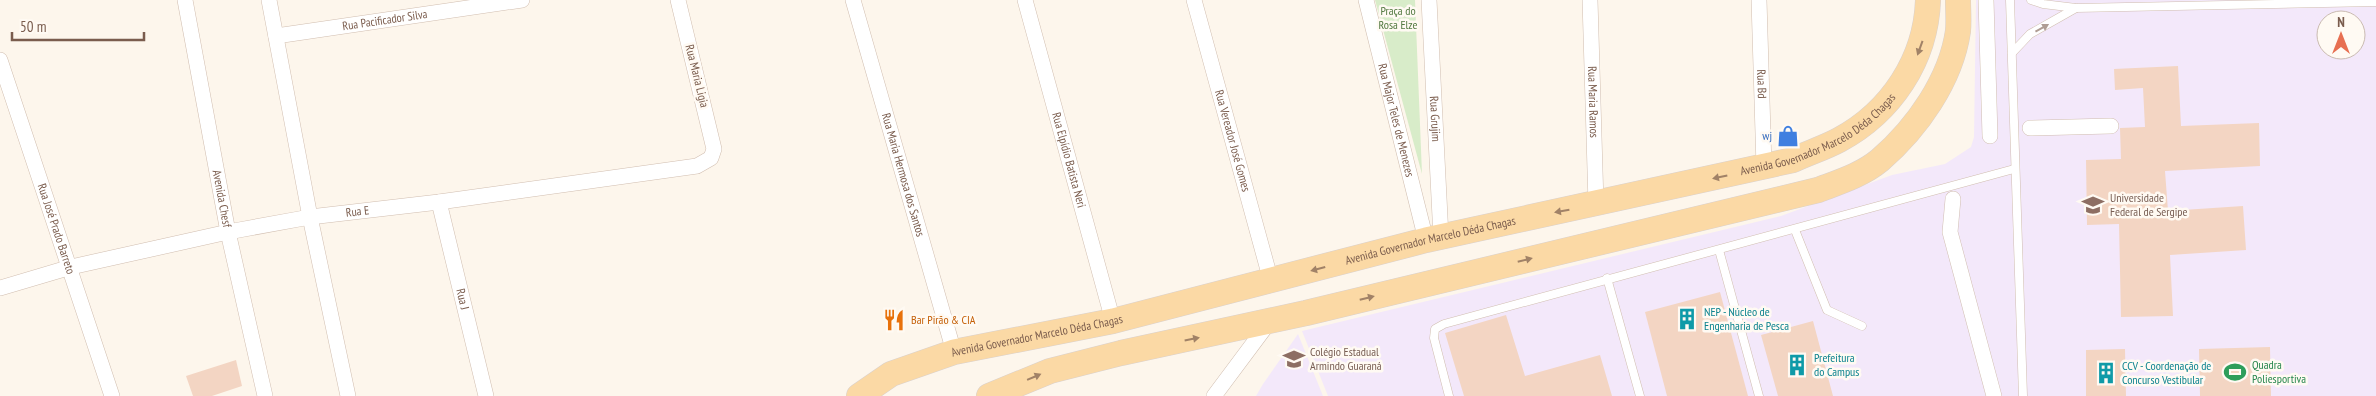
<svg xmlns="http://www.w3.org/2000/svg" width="2376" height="396" font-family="'PT Sans Narrow',sans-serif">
	<rect width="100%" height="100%" fill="#fdf6ec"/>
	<g fill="#f3e8fa" fill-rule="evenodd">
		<path d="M1976,0H2376V396H1328L1302,331L1781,216L1892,175L1945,164L1971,147L1974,137ZM2326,20H2356V50H2326Z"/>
		<polygon points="1298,334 1323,396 1256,396 1263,384"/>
	</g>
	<polygon fill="#d8ecc9" points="1375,0 1415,0 1422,174"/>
	<g fill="#f3d5c3">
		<polygon points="2178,66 2181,126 2259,123 2260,166 2165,171 2168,211 2243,206 2246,250 2170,255 2173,316 2121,317 2119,224 2087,225 2086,160 2121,159 2120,128 2145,127 2143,88 2115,90 2114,69"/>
		<polygon points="1720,292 1748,396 1667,396 1645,312"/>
		<polygon points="1506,315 1525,376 1600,355 1612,396 1464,396 1445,333"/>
		<polygon points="1813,321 1833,396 1778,396 1761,335"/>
		<polygon points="2270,347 2271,396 2200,396 2199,349"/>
		<polygon points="2125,349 2126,396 2086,396 2086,350"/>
		<polygon points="236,360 242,386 212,396 193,396 186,376"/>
	</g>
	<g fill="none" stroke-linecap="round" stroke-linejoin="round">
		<g stroke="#d1beb0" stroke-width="9">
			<g id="lane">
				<polyline points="2010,0 2023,396"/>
				<polyline points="2031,0 2043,4 2076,8 2376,2"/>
				<polyline points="2012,53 2030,34 2076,8"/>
				<polyline points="1795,230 1827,310 1862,326"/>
				<polyline points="1719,250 1759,396"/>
				<polyline points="1607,278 1640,396"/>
				<polyline points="1449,396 1434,338 1435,329 1444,324 2014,169"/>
			</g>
		</g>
		<g stroke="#d1beb0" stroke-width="16">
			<g id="street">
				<path id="s1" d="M185,0L228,232L265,396"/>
				<polyline points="269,0 310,217 348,396"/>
				<path id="s2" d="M853,0L954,352"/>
				<path id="s3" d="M1025,0L1113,321"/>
				<path id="s4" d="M1194,0L1271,281"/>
				<path id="s5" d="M1366,0L1426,240"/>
				<path id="s6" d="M1429,0L1441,237"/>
				<path id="s7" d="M1590,0L1596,204"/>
				<path id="s8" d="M1759,0L1764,167"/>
				<polyline points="1986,0 1990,136"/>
				<path id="s9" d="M276,36L522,0"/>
				<path id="s10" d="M0,60L112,396"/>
				<polyline points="2030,128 2111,126"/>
				<polyline points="1953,199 1950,232 1994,396"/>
				<path id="s11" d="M439,202L486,396"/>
				<path id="s12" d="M0,288L71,267L228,232L310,217L439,202L697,166L711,158L714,149L678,0"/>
				<polyline points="1214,396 1270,321"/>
			</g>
		</g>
		<g stroke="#dad1cd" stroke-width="26">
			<g id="primary">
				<path id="s13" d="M859,396L891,374L954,352L1113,321L1426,240L1793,160C1808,153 1824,148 1839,140C1891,112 1926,60 1928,0"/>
				<path d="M989,396L1050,371L1121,353L1306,313L1818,190C1839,182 1862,175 1880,160C1917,128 1951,80 1958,31C1959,21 1958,10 1958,0"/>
			</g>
		</g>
		<use href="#lane" stroke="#fff" stroke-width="8"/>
		<use href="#street" stroke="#fff" stroke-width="15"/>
		<use href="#primary" stroke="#fbd9a5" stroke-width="25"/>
	</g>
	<defs><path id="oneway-solid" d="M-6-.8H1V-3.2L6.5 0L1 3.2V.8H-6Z" transform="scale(1.25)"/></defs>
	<use fill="#af9d94" href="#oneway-solid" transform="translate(2042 28) rotate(-29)"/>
	<g fill="#a18267">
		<use href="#oneway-solid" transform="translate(1920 48) rotate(110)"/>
		<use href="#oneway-solid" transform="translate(1720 177) rotate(168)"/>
		<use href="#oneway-solid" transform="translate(1562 211) rotate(170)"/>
		<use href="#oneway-solid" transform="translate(1525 260) rotate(-14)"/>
		<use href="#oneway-solid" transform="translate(1318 269) rotate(165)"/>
		<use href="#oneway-solid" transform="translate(1367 298) rotate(-14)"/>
		<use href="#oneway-solid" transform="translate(1192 339) rotate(-11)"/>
		<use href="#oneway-solid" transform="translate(1034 377) rotate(-23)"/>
	</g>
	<defs>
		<g id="shop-bare" transform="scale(1.725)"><path d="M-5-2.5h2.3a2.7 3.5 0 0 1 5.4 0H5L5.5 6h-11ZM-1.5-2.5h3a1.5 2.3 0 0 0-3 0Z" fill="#3f7fe0" stroke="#fffaf3" stroke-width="2.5" paint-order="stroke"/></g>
		<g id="university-bare" transform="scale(1.725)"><path d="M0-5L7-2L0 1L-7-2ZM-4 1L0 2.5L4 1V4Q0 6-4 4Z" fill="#8d6e63" stroke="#fffaf3" stroke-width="2.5" paint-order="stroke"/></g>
		<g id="building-bare" transform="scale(1.725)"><path d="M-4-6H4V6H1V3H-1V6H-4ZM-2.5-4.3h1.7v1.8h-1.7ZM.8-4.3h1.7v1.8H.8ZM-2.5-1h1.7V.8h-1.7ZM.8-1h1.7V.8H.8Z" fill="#0f9aa8" stroke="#fffaf3" stroke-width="2.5" paint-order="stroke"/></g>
		<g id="restaurant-bare" transform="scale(1.725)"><path d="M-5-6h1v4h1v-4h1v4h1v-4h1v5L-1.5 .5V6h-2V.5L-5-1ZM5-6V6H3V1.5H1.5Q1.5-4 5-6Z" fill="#e8710a" stroke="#fffaf3" stroke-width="2.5" paint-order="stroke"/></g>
		<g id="school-bare" transform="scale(1.725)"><path d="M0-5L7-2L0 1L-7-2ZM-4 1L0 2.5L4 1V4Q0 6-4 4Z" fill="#8d6e63" stroke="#fffaf3" stroke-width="2.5" paint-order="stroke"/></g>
		<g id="stadium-bare" transform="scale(1.725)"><path d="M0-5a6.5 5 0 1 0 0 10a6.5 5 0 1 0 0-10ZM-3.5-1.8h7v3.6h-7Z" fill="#2e9e5b" stroke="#fffaf3" stroke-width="2.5" paint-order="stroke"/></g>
	</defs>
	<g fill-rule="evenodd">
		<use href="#shop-bare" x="1788" y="136"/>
		<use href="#university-bare" x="2093" y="205"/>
		<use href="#building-bare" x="1687" y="319"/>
		<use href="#restaurant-bare" x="894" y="320"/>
		<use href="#school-bare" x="1294" y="359"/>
		<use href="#building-bare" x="1797" y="365"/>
		<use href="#stadium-bare" x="2235" y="372"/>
		<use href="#building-bare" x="2106" y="373"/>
	</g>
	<g text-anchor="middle" stroke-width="5" stroke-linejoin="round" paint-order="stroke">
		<g font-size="12" fill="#537a41" stroke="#fffaf3">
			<text x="1398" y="15">Praça do<tspan x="1398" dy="14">Rosa Elze</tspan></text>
		</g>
		<g font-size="12" fill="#7a5c4d" stroke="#fffaf3">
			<text dy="4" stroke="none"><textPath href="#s9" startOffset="110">Rua Pacificador Silva</textPath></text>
			<text transform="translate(697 76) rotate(76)" y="4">Rua Maria Ligia</text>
			<text dy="4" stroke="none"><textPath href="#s8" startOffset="84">Rua Bd</textPath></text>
			<text dy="4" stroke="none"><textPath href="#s7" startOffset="102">Rua Maria Ramos</textPath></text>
			<text dy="4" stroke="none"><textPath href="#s6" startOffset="119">Rua Grujim</textPath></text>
			<text dy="4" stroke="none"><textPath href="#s5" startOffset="124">Rua Major Teles de Menezes</textPath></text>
			<text dy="4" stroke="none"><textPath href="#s13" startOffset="1000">Avenida Governador Marcelo Déda Chagas</textPath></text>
			<text dy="4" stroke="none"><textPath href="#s4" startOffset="146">Rua Vereador José Gomes</textPath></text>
			<text dy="4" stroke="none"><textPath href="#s3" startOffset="166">Rua Elpídio Batista Neri</textPath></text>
			<text dy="4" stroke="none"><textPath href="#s2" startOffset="182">Rua Maria Hermosa dos Santos</textPath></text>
			<text dy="4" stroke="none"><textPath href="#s1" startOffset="202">Avenida Chesf</textPath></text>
			<text dy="4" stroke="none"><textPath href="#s12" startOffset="366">Rua E</textPath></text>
			<text dy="4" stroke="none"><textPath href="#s10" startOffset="178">Rua José Prado Barreto</textPath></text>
			<text dy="4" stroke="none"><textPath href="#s13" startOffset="595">Avenida Governador Marcelo Déda Chagas</textPath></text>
			<text dy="4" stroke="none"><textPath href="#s11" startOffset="100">Rua J</textPath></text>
			<text dy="4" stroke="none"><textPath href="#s13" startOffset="190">Avenida Governador Marcelo Déda Chagas</textPath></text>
		</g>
		<g font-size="12" fill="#366cbe" stroke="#fffaf3" text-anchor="end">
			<text x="1772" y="140">wj</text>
		</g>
		<g font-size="12" fill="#785e54" stroke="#fffaf3" text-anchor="start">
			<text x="2110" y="202">Universidade<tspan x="2110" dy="14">Federal de Sergipe</tspan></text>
			<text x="1310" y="356">Colégio Estadual<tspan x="1310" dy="14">Armindo Guaraná</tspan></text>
		</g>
		<g font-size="12" fill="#0d838f" stroke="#fffaf3" text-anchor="start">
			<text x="1704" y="316">NEP - Núcleo de<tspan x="1704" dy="14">Engenharia de Pesca</tspan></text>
			<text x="1814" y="362">Prefeitura<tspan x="1814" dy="14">do Campus</tspan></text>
			<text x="2122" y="370">CCV - Coordenação de<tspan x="2122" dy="14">Concurso Vestibular</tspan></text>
		</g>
		<g font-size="12" fill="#c56008" stroke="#fffaf3" text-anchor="start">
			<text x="911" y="324">Bar Pirão &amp; CIA</text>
		</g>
		<g font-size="12" fill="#27864d" stroke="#fffaf3" text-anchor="start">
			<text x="2252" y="369">Quadra<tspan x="2252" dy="14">Poliesportiva</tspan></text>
		</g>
	</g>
	<g transform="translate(2341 35)"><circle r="24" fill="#fffaf3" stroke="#cabbb1"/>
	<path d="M0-4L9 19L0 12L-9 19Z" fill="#e76f51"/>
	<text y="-8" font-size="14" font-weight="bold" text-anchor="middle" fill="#7a5c4d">N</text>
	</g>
	<path d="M12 32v8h132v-8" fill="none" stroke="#7a5c4d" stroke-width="2.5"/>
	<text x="20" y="32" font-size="15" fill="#7a5c4d" stroke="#fffaf3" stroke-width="4" paint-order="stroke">50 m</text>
</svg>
